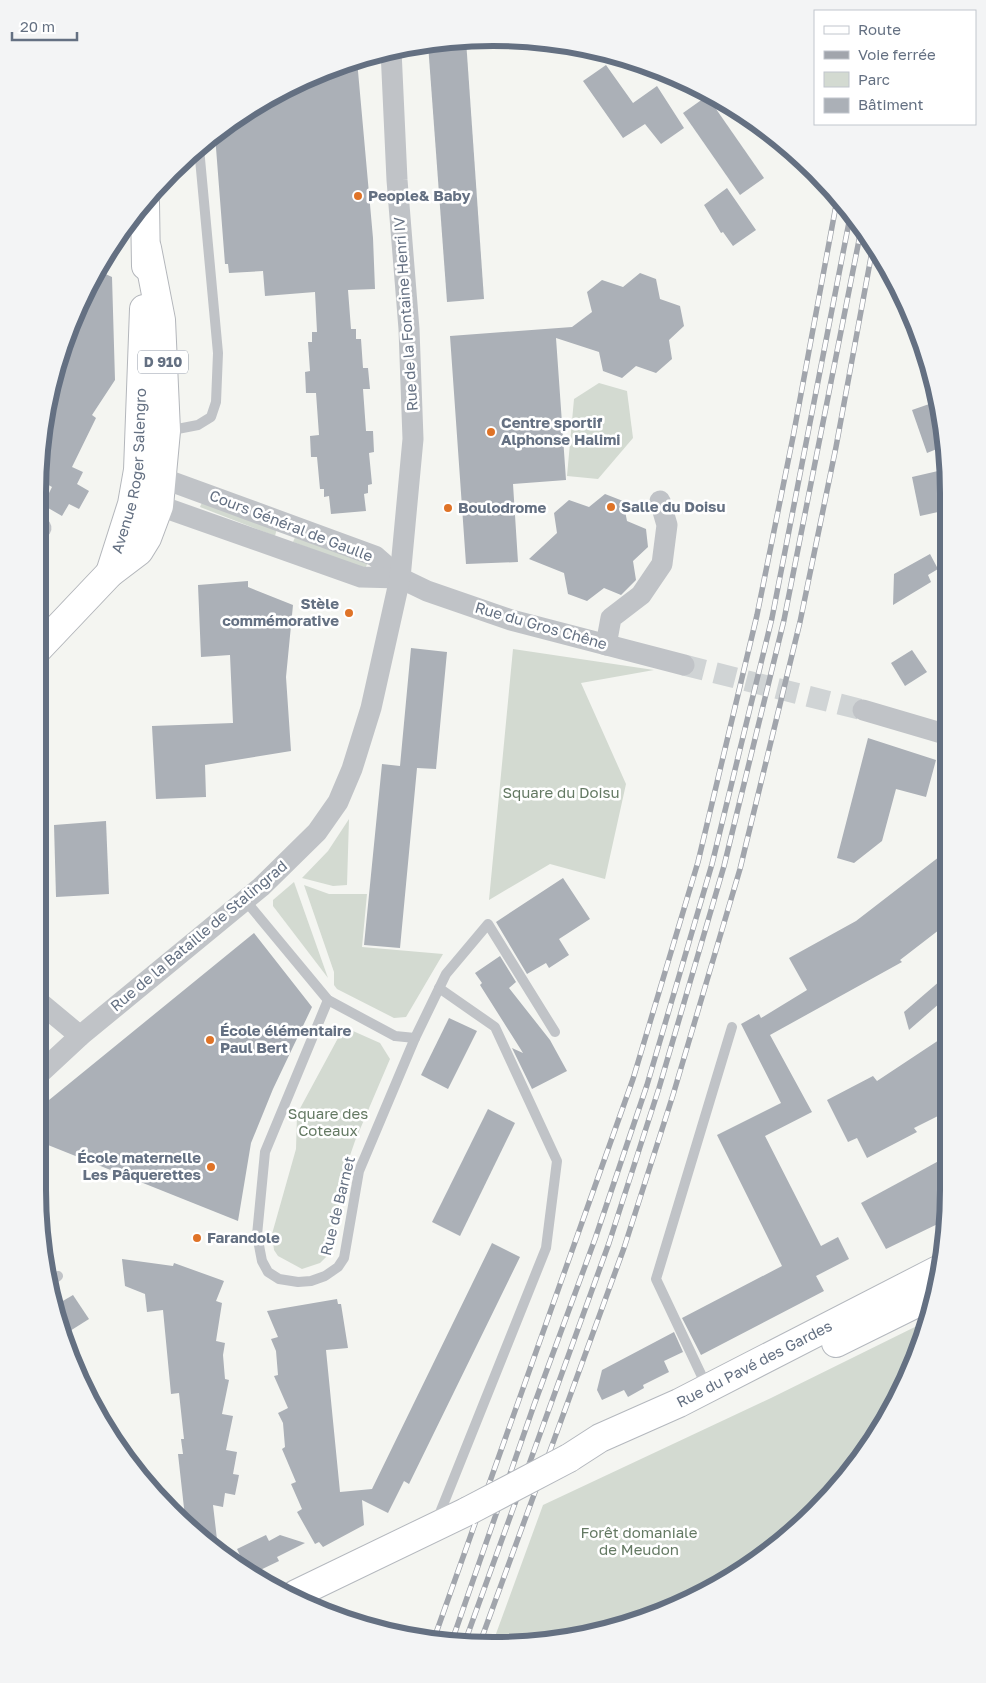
<svg xmlns="http://www.w3.org/2000/svg" width="986" height="1683" font-family="'Golos Text',sans-serif">
	<rect width="100%" height="100%" fill="#f4f5f1"/>
	<g fill="#d3dad1">
		<polygon points="599,383 627,391 633,438 598,479 567,476 574,399"/>
		<polygon points="203,500 277,528 275,536 200,507"/>
		<polygon points="296,535 368,562 365,569 293,542"/>
		<polygon points="513,649 654,670 581,683 626,784 605,879 550,864 489,900"/>
		<polygon points="349,819 347,885 333,886 302,878 328,851"/>
		<polygon points="294,882 328,978 273,906 273,900"/>
		<polygon points="304,885 329,894 367,894 362,947 443,954 406,1017 394,1018 337,989 334,985 334,972"/>
		<polygon points="344,1027 380,1043 390,1059 355,1141 344,1173 332,1251 320,1263 302,1269 278,1256 274,1250 272,1234 296,1149 297,1114"/>
		<polygon points="927,1321 924,1337 872,1443 771,1551 667,1611 523,1645 493,1642 543,1505 771,1398"/>
	</g>
	<g fill="#abb0b7">
		<polygon points="466,40 484,299 447,302 428,44"/>
		<polygon points="357,60 373,238 375,289 348,290 351,329 356,329 356,339 361,339 363,368 368,368 370,389 363,389 366,431 373,431 374,452 369,453 372,484 368,485 368,493 364,494 366,511 331,514 329,496 324,497 324,489 320,489 317,457 311,457 310,436 319,435 316,393 306,393 305,372 310,371 308,342 312,342 312,332 317,332 315,292 265,296 263,271 229,273 228,264 225,264 215,135 240,114 318,72"/>
		<polygon points="606,65 633,103 657,86 684,128 661,144 645,124 623,138 583,81"/>
		<polygon points="707,96 764,178 740,195 683,113"/>
		<polygon points="727,188 756,230 733,246 723,232 721,233 704,205"/>
		<polygon points="99,271 112,277 115,380 92,415 96,418 72,467 83,472 77,484 89,491 79,509 69,504 62,516 43,505 52,487 38,479 38,463 62,346"/>
		<polygon points="640,273 656,279 660,299 680,306 684,326 669,340 672,359 656,373 636,366 622,378 603,371 599,352 556,338 566,480 513,484 518,562 466,564 450,336 572,327 592,312 587,292 602,280 623,287"/>
		<polygon points="935,402 944,446 927,453 912,410"/>
		<polygon points="938,471 947,510 920,516 912,477"/>
		<polygon points="605,494 623,501 627,521 646,529 648,547 633,561 636,580 621,595 604,588 587,601 568,594 564,573 529,559 557,533 554,513 569,500 589,507"/>
		<polygon points="930,554 938,569 928,575 931,582 893,605 894,574"/>
		<polygon points="248,581 248,587 293,605 286,677 291,751 205,765 206,797 156,799 152,726 233,723 230,655 201,657 198,585"/>
		<polygon points="411,648 447,652 436,769 417,768 400,948 364,945 382,764 400,766"/>
		<polygon points="912,650 927,672 905,686 891,663"/>
		<polygon points="868,738 936,760 926,797 896,789 882,841 854,863 837,858"/>
		<polygon points="106,821 109,894 56,897 54,825"/>
		<polygon points="948,850 948,923 900,960 902,962 770,1035 812,1112 765,1136 821,1246 838,1237 849,1259 816,1276 824,1291 701,1355 682,1318 782,1266 717,1135 781,1103 741,1024 759,1014 761,1018 807,990 789,958 856,921"/>
		<polygon points="563,878 590,919 559,939 569,955 549,968 546,963 527,974 496,922"/>
		<polygon points="254,933 312,1007 273,1089 251,1143 238,1221 38,1141 38,1109"/>
		<polygon points="500,956 516,982 509,988 550,1040 567,1071 532,1089 512,1048 523,1053 480,985 482,983 475,973"/>
		<polygon points="948,974 948,996 909,1030 904,1012"/>
		<polygon points="449,1018 477,1031 448,1089 421,1075"/>
		<polygon points="948,1034 948,1055 944,1057 948,1071 948,1111 914,1128 917,1132 867,1158 857,1138 848,1142 827,1100 873,1076 877,1081"/>
		<polygon points="488,1109 515,1123 460,1236 432,1222"/>
		<polygon points="948,1156 948,1219 886,1249 861,1203"/>
		<polygon points="492,1243 520,1257 409,1484 404,1481 388,1513 362,1500 364,1525 323,1547 319,1542 315,1544 297,1512 302,1509 291,1484 296,1482 282,1449 285,1447 283,1423 278,1413 288,1408 274,1376 278,1375 276,1351 271,1339 278,1337 267,1311 337,1299 338,1304 341,1304 348,1348 326,1350 340,1492 372,1489"/>
		<polygon points="122,1259 173,1266 174,1263 224,1281 216,1301 222,1303 216,1341 225,1343 223,1355 225,1379 229,1380 222,1414 233,1416 226,1450 237,1452 233,1474 239,1475 235,1495 225,1493 223,1507 213,1505 218,1548 185,1517 178,1454 183,1454 181,1439 184,1439 179,1393 171,1394 163,1310 147,1312 145,1294 125,1286"/>
		<polygon points="73,1295 89,1319 62,1336 56,1305"/>
		<polygon points="674,1332 683,1352 664,1361 669,1372 643,1385 644,1388 628,1397 624,1390 602,1400 597,1390 602,1370"/>
		<polygon points="266,1535 269,1541 280,1535 305,1543 277,1557 279,1561 252,1574 248,1572 237,1549"/>
	</g>
	<g fill="none" stroke-linecap="round" stroke-linejoin="round">
		<polyline stroke="#d0d4d5" stroke-width="21" stroke-dasharray="21 11" stroke-linecap="butt" points="684,665 863,710"/>
		<g stroke="#b4b8be" stroke-width="30">
			<g id="secondary">
				<polyline points="836,1343 933,1295"/>
				<path id="s1" d="M569,1458L600,1438L679,1403L938,1270"/>
				<polyline points="296,1594 468,1511"/>
			</g>
		</g>
		<g stroke="#b3b6bb" stroke-width="30">
			<g id="primary">
				<polyline points="145,203 146,266"/>
				<path id="s2" d="M110,573L132,504L138,470L144,309"/>
				<polyline points="38,649 110,573 139,551 147,538 159,506 166,431 161,320 147,248"/>
			</g>
		</g>
		<g stroke="#c0c3c7" stroke-width="10">
			<polyline points="167,431 198,425 211,417 216,402 218,353 199,148"/>
			<polyline points="245,900 328,1000 395,1036 415,1038 446,974 488,924 555,1032"/>
			<polyline points="328,1000 265,1152 257,1235 262,1261 268,1272 279,1279 298,1282 311,1281 325,1276 338,1267 344,1258 359,1171 415,1038"/>
			<polyline points="52,1280 58,1276"/>
			<polyline points="707,1387 656,1279 732,1027"/>
			<polyline points="437,1520 546,1248 557,1161 495,1027 439,988"/>
		</g>
		<g stroke="#c0c3c7" stroke-width="21">
			<polyline points="148,473 375,556 400,578 427,591 511,620 684,665"/>
			<polyline points="146,501 361,577 400,578"/>
			<polyline points="38,526 41,528"/>
			<polyline points="606,645 611,618 641,595 662,564 667,525 660,501"/>
			<polyline points="863,710 948,735"/>
			<polyline points="38,1001 80,1036"/>
			<polyline points="38,1075 80,1036 261,887 317,832 338,802 352,769 371,708 400,578 413,439 409,329 397,180 391,50"/>
		</g>
		<use href="#secondary" stroke="#fff" stroke-width="28"/>
		<use href="#primary" stroke="#fff" stroke-width="28"/>
		<g stroke="#a1a5ac" stroke-width="5.5">
			<g id="rail">
				<polyline points="435,1636 633,1079 698,862 757,615 793,437 837,200"/>
				<polyline points="453,1638 534,1405 595,1239 647,1085 712,864 772,618 850,217"/>
				<polyline points="466,1639 609,1243 659,1088 724,866 784,620 861,230"/>
				<polyline points="481,1640 624,1248 673,1095 740,869 800,622 836,447 873,246"/>
			</g>
		</g>
		<use href="#rail" stroke="#fff" stroke-width="4" stroke-dasharray="11" stroke-linecap="butt"/>
		<g stroke="#b4b8be" stroke-width="30" stroke-linecap="butt">
			<polyline id="secondary-bridge" points="468,1511 569,1458"/>
		</g>
		<use href="#secondary-bridge" stroke="#fff" stroke-width="28"/>
	</g>
	<g fill="#df7327" stroke="#fff" stroke-width="2">
		<circle cx="358" cy="196" r="5"/>
		<circle cx="491" cy="432" r="5"/>
		<circle cx="611" cy="507" r="5"/>
		<circle cx="448" cy="508" r="5"/>
		<circle cx="349" cy="613" r="5"/>
		<circle cx="210" cy="1040" r="5"/>
		<circle cx="211" cy="1167" r="5"/>
		<circle cx="197" cy="1238" r="5"/>
	</g>
	<g text-anchor="middle" stroke-width="5" stroke-linejoin="round" paint-order="stroke">
		<rect fill="#fff" stroke="#929ba8" stroke-width="1" x="138" y="350.5" width="50" height="23" rx="4"/>
		<g font-size="14" font-weight="bold" fill="#647082">
			<text x="163" y="367">D 910</text>
		</g>
		<g font-size="15" font-weight="bold" fill="#647082" stroke="#fff" text-anchor="start">
			<text x="368" y="201">People&amp; Baby</text>
			<text x="501" y="428">Centre sportif<tspan x="501" dy="17">Alphonse Halimi</tspan></text>
			<text x="621" y="512">Salle du Doisu</text>
			<text x="458" y="513">Boulodrome</text>
			<text x="339" y="609" text-anchor="end">Stèle<tspan x="339" dy="17">commémorative</tspan></text>
			<text x="220" y="1036">École élémentaire<tspan x="220" dy="17">Paul Bert</tspan></text>
			<text x="201" y="1163" text-anchor="end">École maternelle<tspan x="201" dy="17">Les Pâquerettes</tspan></text>
			<text x="207" y="1243">Farandole</text>
		</g>
		<g font-size="15" fill="#647082" stroke="#fff">
			<text transform="translate(406 314) rotate(-94)" y="5">Rue de la Fontaine Henri IV</text>
			<text dy="5" stroke="none"><textPath href="#s2" startOffset="105">Avenue Roger Salengro</textPath></text>
			<text transform="translate(291 526) rotate(21)" y="5">Cours Général de Gaulle</text>
			<text transform="translate(541 626) rotate(16)" y="5">Rue du Gros Chêne</text>
			<text transform="translate(199 936) rotate(-40)" y="5">Rue de la Bataille de Stalingrad</text>
			<text transform="translate(338 1206) rotate(-76)" y="5">Rue de Barnet</text>
			<text dy="5" stroke="none"><textPath href="#s1" startOffset="208">Rue du Pavé des Gardes</textPath></text>
		</g>
		<g font-size="15" fill="#647963" stroke="#fff">
			<text x="561" y="798">Square du Doisu</text>
			<text x="328" y="1119">Square des<tspan x="328" dy="17">Coteaux</tspan></text>
			<text x="639" y="1538">Forêt domaniale<tspan x="639" dy="17">de Meudon</tspan></text>
		</g>
	</g>
	<path d="M0 0H986V1683H0ZM493 46H493A447 447 0 0 1 940 493V1190A447 447 0 0 1 493 1637H493A447 447 0 0 1 46 1190V493A447 447 0 0 1 493 46Z" fill="#f3f4f5" fill-rule="evenodd"/>
	<path fill="none" stroke="#647082" stroke-width="6" d="M493 46H493A447 447 0 0 1 940 493V1190A447 447 0 0 1 493 1637H493A447 447 0 0 1 46 1190V493A447 447 0 0 1 493 46Z"/>
	<rect x="814" y="10" width="162" height="115" fill="#ffffff" stroke="#c1c6cd"/>
	<rect x="824" y="26" width="25" height="8" fill="#ffffff" stroke="#c1c6cd"/>
	<text x="858" y="35" font-size="15" fill="#647082">Route</text>
	<rect x="824" y="51" width="25" height="8" fill="#a1a5ac" stroke="#c1c6cd"/>
	<text x="858" y="60" font-size="15" fill="#647082">Voie ferrée</text>
	<rect x="824" y="72" width="25" height="15" fill="#d3dad1" stroke="#c1c6cd"/>
	<text x="858" y="85" font-size="15" fill="#647082">Parc</text>
	<rect x="824" y="98" width="25" height="15" fill="#abb0b7" stroke="#c1c6cd"/>
	<text x="858" y="110" font-size="15" fill="#647082">Bâtiment</text>
	<path d="M12 32v8h65v-8" fill="none" stroke="#647082" stroke-width="2.5"/>
	<text x="20" y="32" font-size="15" fill="#647082" stroke="#ffffff" stroke-width="4" paint-order="stroke">20 m</text>
</svg>
